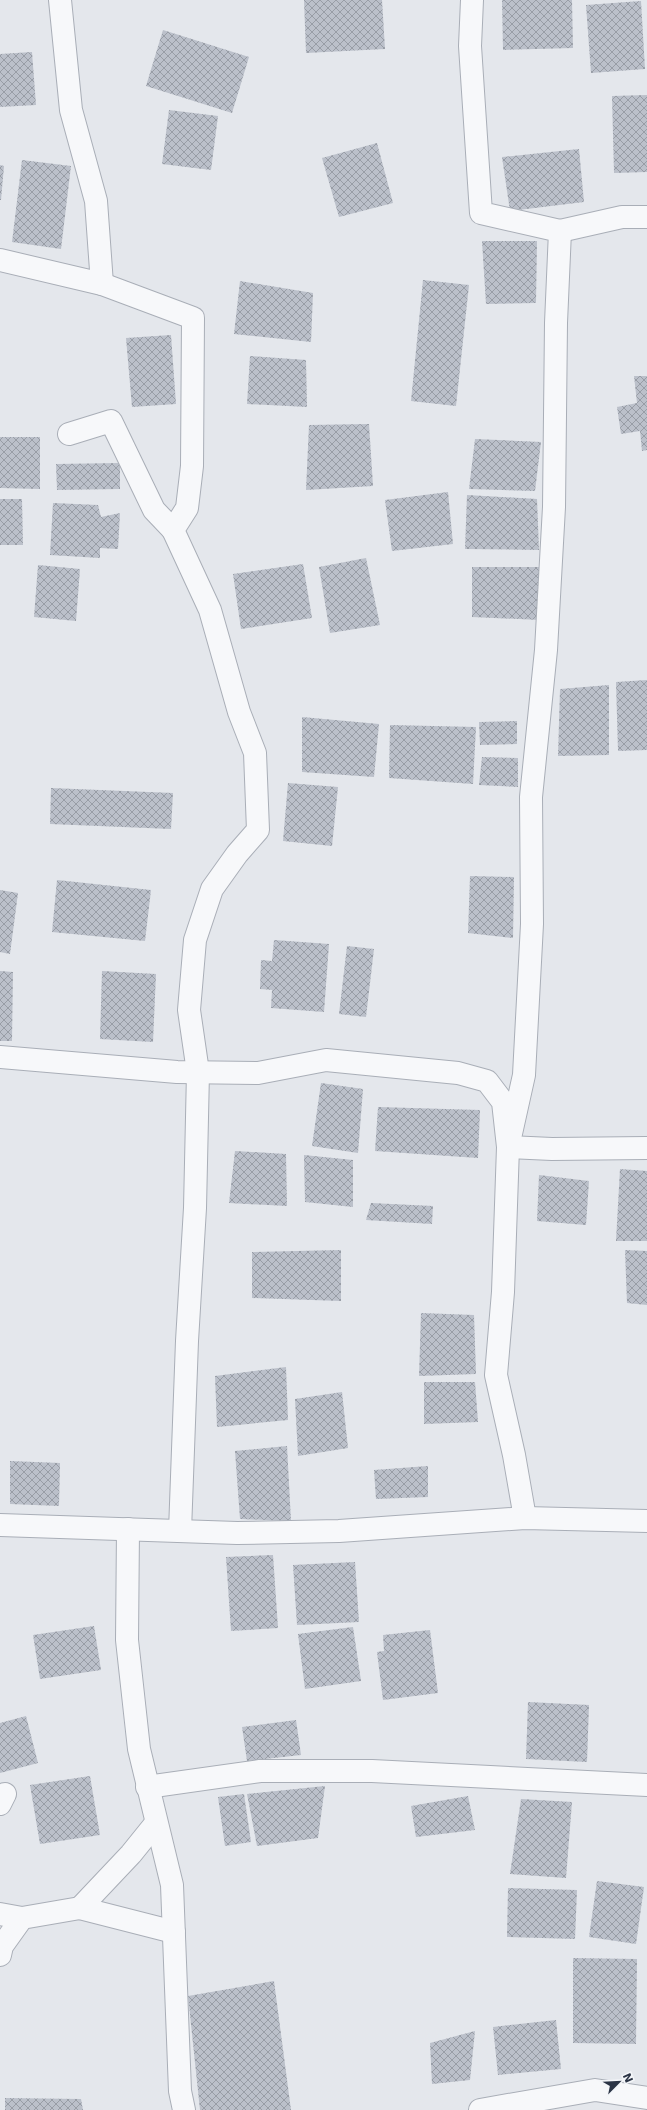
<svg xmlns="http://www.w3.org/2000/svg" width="647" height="2110" font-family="'DejaVu Sans',sans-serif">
	<defs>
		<pattern id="building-cross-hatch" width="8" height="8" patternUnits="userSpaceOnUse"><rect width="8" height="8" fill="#bbc0ca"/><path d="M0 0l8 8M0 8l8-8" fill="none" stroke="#989da6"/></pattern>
	</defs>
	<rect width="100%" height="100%" fill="#e4e7ec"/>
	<g fill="url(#building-cross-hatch)">
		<polygon points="304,0 382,0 385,49 306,53"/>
		<polygon points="502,0 572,0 573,48 503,50"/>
		<polygon points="641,1 645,69 591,73 586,5"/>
		<polygon points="163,30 249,57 232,113 146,86"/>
		<polygon points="32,52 36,105 0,107 0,54"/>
		<polygon points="647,95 647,172 614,173 612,96"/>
		<polygon points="169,110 218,116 211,170 162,164"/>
		<polygon points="377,143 393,203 339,217 322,158"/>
		<polygon points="579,149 584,202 510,211 502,157"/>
		<polygon points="22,160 71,166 61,249 12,242"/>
		<polygon points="0,165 4,166 1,200 0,200"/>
		<polygon points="482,241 537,241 536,303 486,304"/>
		<polygon points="423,280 469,285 456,406 411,401"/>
		<polygon points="240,281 313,293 311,342 234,334"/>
		<polygon points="171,335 176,404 132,407 126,338"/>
		<polygon points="250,356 306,360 307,407 247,404"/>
		<polygon points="634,376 647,376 647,450 642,451 640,431 621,434 617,407 637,403"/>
		<polygon points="369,424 373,486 306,490 309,425"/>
		<polygon points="0,437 40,437 40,489 0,488"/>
		<polygon points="475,439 541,442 535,491 469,489"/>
		<polygon points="120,463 120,489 57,490 56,464"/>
		<polygon points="448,492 453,544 392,551 385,500"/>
		<polygon points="467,495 537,499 539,550 465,549"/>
		<polygon points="0,499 22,499 23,545 0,545"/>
		<polygon points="53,503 98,505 101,517 120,513 118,549 100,548 100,558 50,555"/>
		<polygon points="366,558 380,625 330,633 319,567"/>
		<polygon points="303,564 312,618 241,629 233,574"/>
		<polygon points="38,565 80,569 76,621 34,617"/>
		<polygon points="472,567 543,567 540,620 472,617"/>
		<polygon points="647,680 647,750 618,751 616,682"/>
		<polygon points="609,685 609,755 558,756 560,689"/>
		<polygon points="302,717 379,724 374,777 302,772"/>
		<polygon points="517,721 517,744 480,745 479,722"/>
		<polygon points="390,725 476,727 473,784 389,778"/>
		<polygon points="482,757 518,758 518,787 479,785"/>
		<polygon points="288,783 338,787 332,846 283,841"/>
		<polygon points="51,788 173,793 171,829 50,824"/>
		<polygon points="470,876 514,877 513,938 468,933"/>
		<polygon points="57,880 151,890 145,941 52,932"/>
		<polygon points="0,890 18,893 10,954 0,952"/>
		<polygon points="274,940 329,944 324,1012 271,1008 272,990 260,989 261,960 272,961"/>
		<polygon points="347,946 374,949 366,1017 339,1014"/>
		<polygon points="0,971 13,972 12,1041 0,1041"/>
		<polygon points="102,971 156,974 153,1042 100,1039"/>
		<polygon points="321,1083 363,1089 358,1153 312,1146"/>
		<polygon points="378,1107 480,1110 478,1158 375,1151"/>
		<polygon points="235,1151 286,1154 287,1206 229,1203"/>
		<polygon points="304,1155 353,1160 353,1207 305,1202"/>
		<polygon points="620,1169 647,1171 647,1241 616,1241"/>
		<polygon points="539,1175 589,1181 586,1225 537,1221"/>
		<polygon points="371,1203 433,1206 432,1224 366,1220"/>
		<polygon points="341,1250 341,1301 252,1298 252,1252"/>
		<polygon points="625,1250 647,1251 647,1305 627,1303"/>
		<polygon points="421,1313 474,1315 476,1374 419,1376"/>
		<polygon points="286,1367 288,1420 217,1427 215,1376"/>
		<polygon points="424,1382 475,1382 478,1422 424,1424"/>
		<polygon points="342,1392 348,1448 298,1456 295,1399"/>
		<polygon points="287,1446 291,1521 240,1519 235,1451"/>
		<polygon points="10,1461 60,1463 59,1506 10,1504"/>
		<polygon points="428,1466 428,1497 376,1499 374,1470"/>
		<polygon points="273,1555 278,1628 231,1631 226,1557"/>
		<polygon points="355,1562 359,1622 297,1625 293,1565"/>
		<polygon points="94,1626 101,1670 40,1679 33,1635"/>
		<polygon points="353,1627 361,1681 305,1689 298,1634"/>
		<polygon points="430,1630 438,1693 383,1700 377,1652 384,1651 383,1635"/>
		<polygon points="528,1702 589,1705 587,1762 526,1759"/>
		<polygon points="26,1716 38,1763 0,1773 0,1723"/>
		<polygon points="296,1720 301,1755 247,1761 242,1727"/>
		<polygon points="90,1776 100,1835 40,1844 30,1785"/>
		<polygon points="325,1786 318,1838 257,1846 247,1794"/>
		<polygon points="244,1794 251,1842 225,1846 218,1797"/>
		<polygon points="468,1796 475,1830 416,1837 411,1806"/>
		<polygon points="521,1799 572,1802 566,1878 510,1874"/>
		<polygon points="597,1881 644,1887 636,1944 589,1937"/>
		<polygon points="508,1888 577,1890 575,1939 507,1937"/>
		<polygon points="573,1958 637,1959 636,2044 573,2043"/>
		<polygon points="274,1981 291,2110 200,2110 188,1996"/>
		<polygon points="556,2020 561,2069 498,2075 493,2027"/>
		<polygon points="475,2031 470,2080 432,2084 430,2043"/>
		<polygon points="5,2098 81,2099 83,2110 5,2110"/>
	</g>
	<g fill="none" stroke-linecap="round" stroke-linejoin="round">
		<g stroke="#a9aeb7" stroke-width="24">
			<g id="minor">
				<polyline points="472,0 470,46 481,213 560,231 556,323 554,507 546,650 531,797 532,924 524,1075 508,1147 503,1292 496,1375 514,1455 525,1518"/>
				<polyline points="560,231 622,217 647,217"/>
				<polyline points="0,260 102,284 96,201 71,110 60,0"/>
				<polyline points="102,284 193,318 192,466 187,508 173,530 210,610 239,712 255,753 258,830 237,854 212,889 195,940 189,1010 198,1072 195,1208 187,1341 180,1531"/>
				<polyline points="69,434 111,421 154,510 173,530"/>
				<polyline points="0,1057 177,1072 258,1073 326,1060 458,1073 487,1081 503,1102 508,1147 552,1149 647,1148"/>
				<polyline points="0,1525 237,1533 339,1531 525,1518 647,1521"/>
				<polyline points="128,1529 127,1640 139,1749 172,1885 180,2091 184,2110"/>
				<polyline points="147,1787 260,1771 372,1771 647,1785"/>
				<polyline points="0,1804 5,1794"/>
				<polyline points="156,1823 131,1854 80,1908 174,1932"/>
				<polyline points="0,1914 22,1918"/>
				<polyline points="0,1955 2,1946 22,1918 80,1908"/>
				<polyline points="480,2110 595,2090 647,2098"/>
			</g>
		</g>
		<use href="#minor" stroke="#f7f8fa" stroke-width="22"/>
	</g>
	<g transform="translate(619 2082) rotate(66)" stroke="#f4f6f9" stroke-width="3" paint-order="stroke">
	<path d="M0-3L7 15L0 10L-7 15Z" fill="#2b3445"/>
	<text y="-6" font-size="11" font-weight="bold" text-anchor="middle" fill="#2b3445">N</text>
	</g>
</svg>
